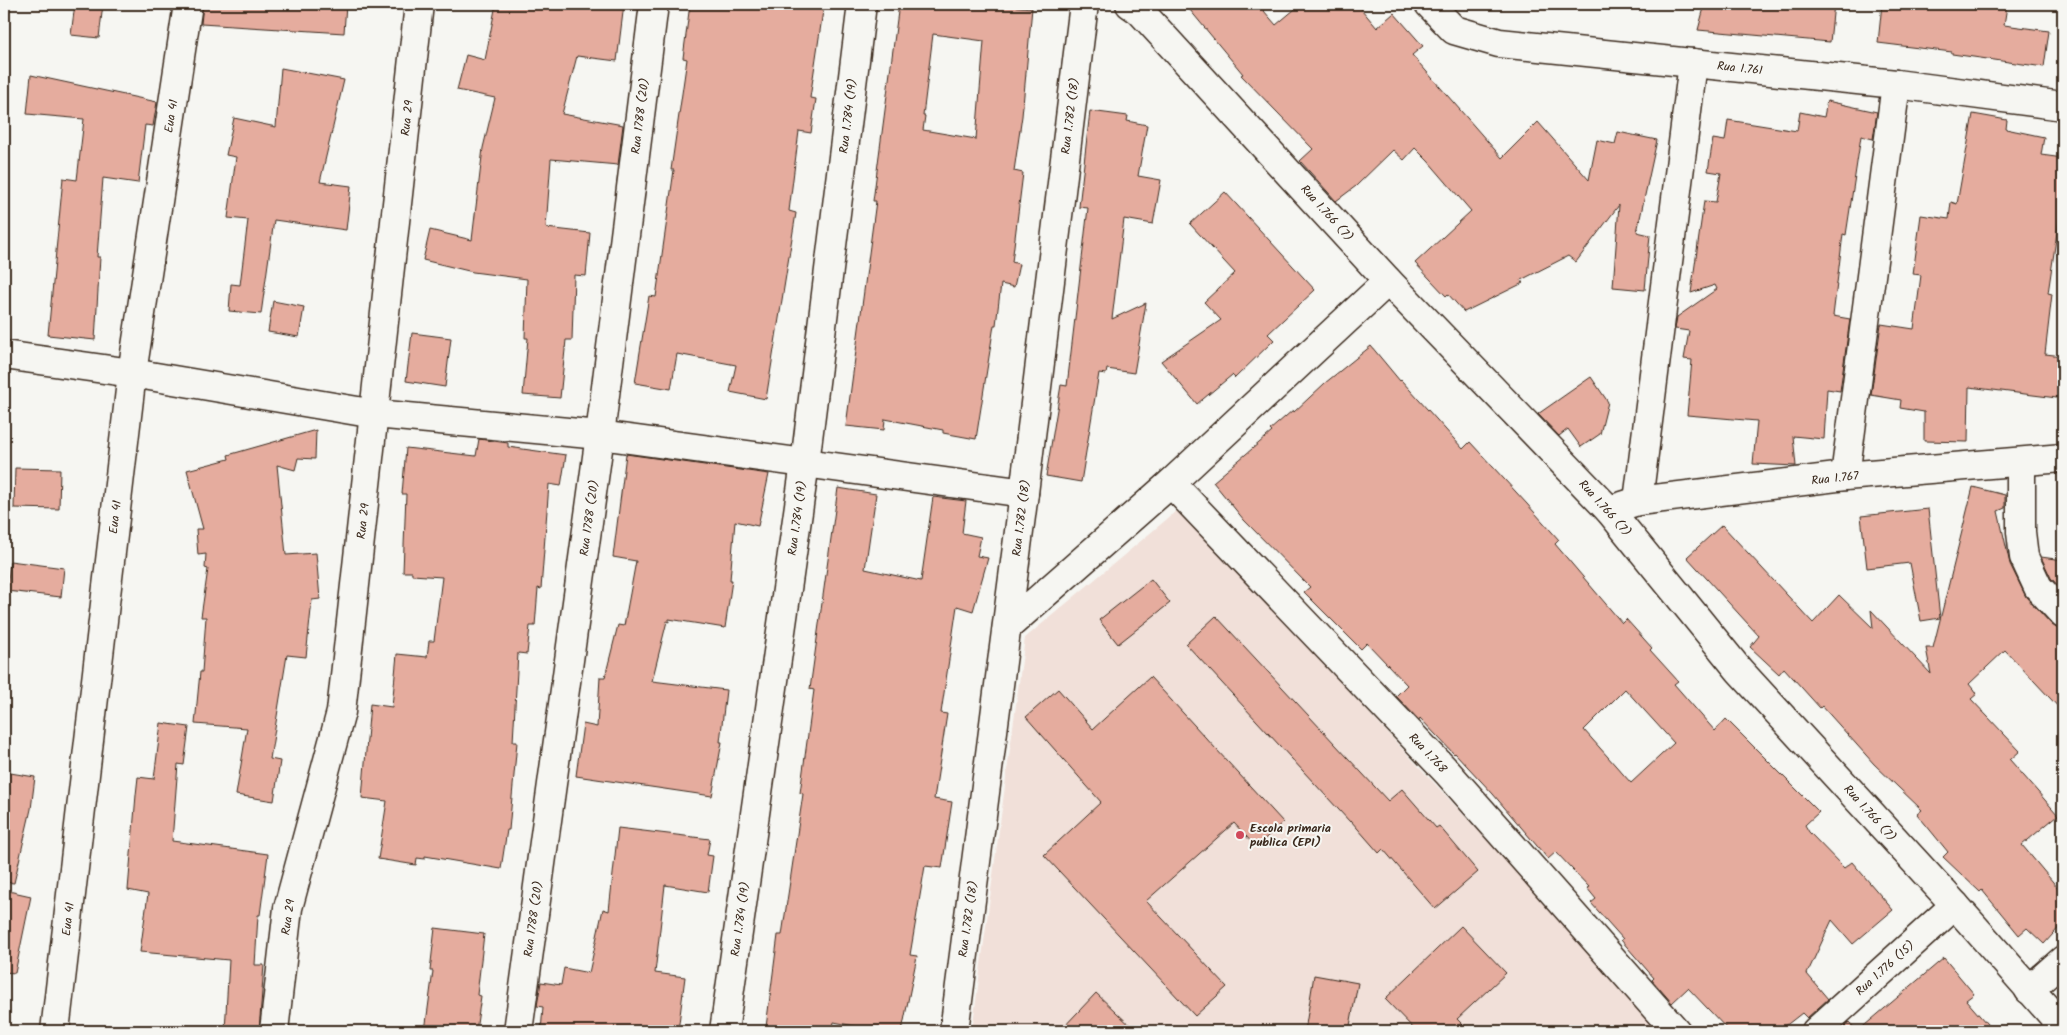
<svg xmlns="http://www.w3.org/2000/svg" width="2067" height="1035" font-family="Kalam,sans-serif">
	<rect width="100%" height="100%" fill="#f6f6f2"/>
	<filter id="ink" filterUnits="userSpaceOnUse"><feTurbulence type="fractalNoise" baseFrequency=".02" numOctaves="2"/><feDisplacementMap in="SourceGraphic" scale="10" xChannelSelector="R" yChannelSelector="G"/><feConvolveMatrix kernelMatrix="1 2 1 2 8 2 1 2 1" color-interpolation-filters="sRGB"/></filter>
	<g filter="url(#ink)">
		<polygon fill="#f1e0d9" points="1179,509 1665,1031 972,1031 1025,638"/>
		<g fill="#e5ac9e" stroke="#3b2a1e" fill-rule="evenodd">
			<polygon points="75,4 103,4 99,38 71,35"/>
			<polygon points="203,4 346,4 344,33 201,24"/>
			<polygon points="496,4 624,4 617,61 577,56 562,114 623,125 618,165 551,159 546,228 590,233 586,276 574,275 572,340 566,340 560,398 523,395 528,338 525,338 527,279 473,272 423,260 430,230 472,240 483,148 495,98 457,90 466,55 485,60"/>
			<polygon points="690,4 824,4 810,98 816,99 811,133 799,131 789,211 796,213 766,399 730,392 736,365 677,354 671,389 635,383 649,296 656,297 674,170 671,170 687,59 683,58"/>
			<path d="M899,4H986L1032,8L1022,116L1014,171L1023,173L1012,262L1019,264L1014,287L1001,284L996,325H994L976,439L943,433V430L885,419L884,430L846,426L876,201H873ZM933,34L984,41L976,139L923,130L925,116H923Z"/>
			<polygon points="1185,4 1258,4 1276,25 1301,4 1357,4 1377,28 1394,13 1423,46 1412,55 1502,158 1538,122 1589,180 1597,140 1615,144 1618,132 1657,140 1637,232 1650,235 1645,290 1613,287 1619,205 1576,262 1568,256 1521,280 1523,283 1464,312 1448,294 1446,296 1415,263 1471,211 1428,161 1415,148 1404,160 1393,150 1356,186 1336,201 1300,161 1313,149 1241,75 1243,74"/>
			<polygon points="1705,4 1834,4 1830,42 1698,30"/>
			<polygon points="1882,4 1990,4 2007,6 2004,25 2049,31 2044,67 1952,54 1952,52 1878,43"/>
			<polygon points="281,68 344,80 320,182 351,186 346,230 274,220 261,314 229,311 231,284 240,285 248,220 228,218 236,157 226,155 234,118 276,127"/>
			<polygon points="31,75 157,102 153,126 145,125 138,183 103,178 97,257 100,257 95,340 48,335 63,178 77,180 84,119 27,114"/>
			<polygon points="1827,101 1877,112 1873,139 1861,136 1846,235 1843,234 1833,316 1850,319 1840,391 1827,389 1824,439 1793,436 1796,466 1753,464 1757,421 1687,415 1692,360 1684,359 1689,331 1675,329 1677,317 1717,289 1715,285 1691,293 1704,201 1716,202 1721,173 1708,171 1713,139 1725,141 1728,120 1797,131 1800,112 1824,117"/>
			<polygon points="1090,111 1128,116 1127,121 1147,125 1138,176 1161,180 1153,224 1124,219 1112,319 1146,303 1134,373 1107,369 1106,374 1099,373 1081,482 1046,476 1061,385 1067,386 1088,208 1079,207"/>
			<polygon points="1973,114 2007,120 2006,129 2044,137 2041,155 2063,158 2063,192 2048,293 2052,294 2045,354 2063,356 2057,398 1969,387 1968,442 1924,441 1924,412 1900,408 1901,400 1871,395 1881,324 1914,329 1921,275 1913,274 1921,215 1949,219 1951,202 1957,204"/>
			<polygon points="1225,192 1315,290 1268,334 1274,340 1235,378 1232,375 1197,404 1161,361 1221,320 1204,302 1235,273 1190,224"/>
			<polygon points="273,301 304,307 299,337 268,332"/>
			<polygon points="412,333 451,338 445,387 406,381"/>
			<path d="M1371,346L1400,381L1401,380L1463,449L1470,442L1527,504L1559,540L1555,544L1622,623L1626,619L1652,648L1650,650L1678,681L1674,684L1715,731L1726,719L1819,812L1805,825L1809,832L1844,868L1852,862L1893,910L1853,944L1832,920L1807,974L1828,999L1807,1018L1802,1013L1779,1031H1729L1688,988L1672,1003L1652,980L1654,978L1621,940L1623,939L1591,903L1596,899L1587,888L1589,887L1556,852L1548,859L1493,794L1455,753L1454,754L1420,718L1419,720L1396,696L1407,685L1367,643L1361,649L1304,592L1310,587L1244,520L1213,482L1272,432L1270,430L1293,410L1294,412L1325,383ZM1625,689L1674,743L1631,783L1584,730Z"/>
			<polygon points="1591,377 1608,402 1600,434 1581,447 1568,429 1559,436 1538,414"/>
			<polygon points="316,430 315,459 298,458 295,470 277,465 286,555 316,553 320,599 312,600 306,657 287,655 270,759 280,761 274,801 236,795 247,728 195,724 200,672 202,672 206,617 201,617 208,569 205,568 206,554 198,555 196,529 203,529 187,470 229,459 228,455"/>
			<polygon points="479,439 508,443 508,447 566,455 561,486 549,484 541,589 538,588 535,626 530,626 527,654 518,653 513,742 517,742 509,830 507,830 501,869 425,856 425,859 417,858 416,865 378,859 387,801 362,798 370,704 392,707 397,654 427,657 429,641 434,641 442,577 412,575 412,572 403,572 406,494 402,494 406,448 476,456"/>
			<polygon points="626,454 769,474 758,526 735,521 730,580 732,580 725,628 669,619 669,622 667,621 652,681 726,690 720,742 722,742 712,796 576,776 583,724 597,727 600,677 605,677 618,625 624,626 636,561 613,557"/>
			<polygon points="15,468 60,469 59,509 14,508"/>
			<polygon points="1973,487 2005,495 2005,508 1998,511 2010,564 2026,597 2052,625 2058,629 2063,629 2063,712 2005,650 1969,684 1977,694 1971,699 2020,751 2010,760 2058,815 2022,845 2063,894 2063,923 2044,944 2027,928 2019,935 1982,890 1980,892 1943,857 1948,852 1917,814 1922,810 1874,764 1822,706 1820,708 1784,668 1779,674 1750,647 1759,636 1687,557 1722,525 1813,623 1839,595 1873,628 1871,610 1931,674 1926,648 1933,648"/>
			<polygon points="838,488 876,494 865,569 921,581 933,497 966,501 962,533 981,537 977,556 988,558 973,611 957,606 941,713 947,714 934,799 952,802 942,868 925,866 910,955 917,956 902,1031 880,1031 834,1022 832,1031 797,1031 766,1027 778,935 782,935 803,794 800,793 814,690 810,689"/>
			<polygon points="1928,509 1940,618 1921,621 1910,563 1867,568 1861,516"/>
			<polygon points="2041,557 2063,560 2063,591 2051,578"/>
			<polygon points="10,561 64,568 61,597 7,591"/>
			<polygon points="1151,579 1170,603 1118,644 1099,620"/>
			<polygon points="1216,616 1388,801 1402,789 1436,828 1439,826 1478,872 1435,909 1383,849 1379,853 1351,821 1350,822 1186,644"/>
			<polygon points="1150,677 1283,822 1256,847 1234,823 1146,901 1227,987 1195,1016 1044,855 1101,802 1026,717 1058,689 1093,729"/>
			<polygon points="161,723 189,727 184,765 178,764 172,841 268,854 260,915 258,915 255,965 264,965 259,1031 225,1031 229,960 140,952 148,894 128,890 136,795 138,777 154,779"/>
			<polygon points="4,772 35,777 31,809 14,883 4,882"/>
			<polygon points="618,828 710,839 707,855 713,856 708,892 665,885 655,973 685,977 678,1031 541,1031 543,1007 537,1006 541,982 561,985 564,968 589,973 603,909 609,911"/>
			<polygon points="4,890 31,896 15,973 4,972"/>
			<polygon points="1461,926 1506,973 1457,1019 1469,1031 1416,1031 1385,999"/>
			<polygon points="435,928 484,934 477,995 481,996 476,1031 425,1031 433,971 430,971"/>
			<polygon points="1944,958 1974,994 1966,1000 1993,1031 1858,1031"/>
			<polygon points="1314,975 1358,983 1349,1031 1305,1031"/>
			<polygon points="1096,993 1136,1031 1060,1031"/>
			<polygon points="1849,1022 1857,1031 1839,1031"/>
		</g>
		<g fill="none" stroke-linecap="round" stroke-linejoin="round">
			<g stroke="#3b2a1e" stroke-width="31">
				<g id="minor">
					<polyline points="1130,4 1140,11 1388,281 1609,510 1739,670 1955,905 2063,1027"/>
					<polyline points="1429,4 1454,30 1499,43 1896,84 2063,106"/>
					<polyline points="4,355 132,373 375,414 600,435 1024,493"/>
					<polyline points="2021,462 2021,532 2024,557 2038,587 2063,614"/>
					<polyline points="1845,476 1896,84"/>
					<polyline points="1171,483 1447,772 1676,1031"/>
					<polyline points="1638,501 1693,63"/>
					<polyline points="1609,510 1638,501 1845,476 2063,458"/>
					<polyline points="1007,627 1171,483 1388,281"/>
					<polyline points="2029,990 2063,960"/>
					<polyline points="55,1031 132,373 188,4"/>
					<polyline points="274,1031 288,908 341,712 419,4"/>
					<polyline points="518,1031 600,435 654,4"/>
					<polyline points="724,1031 805,463 862,4"/>
					<polyline points="954,1031 1024,493 1084,4"/>
					<polyline points="1816,1031 1955,905"/>
				</g>
			</g>
			<use href="#minor" stroke="#f6f6f2" stroke-width="28"/>
		</g>
	</g>
	<circle fill="#d1495b" stroke="#f6f6f2" stroke-width="2" cx="1240" cy="835" r="5"/>
	<g text-anchor="middle" stroke-width="4" stroke-linejoin="round" paint-order="stroke">
		<g font-size="12" fill="#3b2a1e" stroke="#f6f6f2">
			<text transform="translate(1740 68) rotate(6)" y="4">Rua 1.761</text>
			<text transform="translate(171 116) rotate(-81)" y="4">Eua 41</text>
			<text transform="translate(640 116) rotate(-83)" y="4">Rua 1788 (20)</text>
			<text transform="translate(848 116) rotate(-83)" y="4">Rua 1.784 (19)</text>
			<text transform="translate(1070 116) rotate(-83)" y="4">Rua 1.782 (18)</text>
			<text transform="translate(407 118) rotate(-84)" y="4">Rua 29</text>
			<text transform="translate(1327 213) rotate(48)" y="4">Rua 1.766 (7)</text>
			<text transform="translate(1835 478) rotate(-6)" y="4">Rua 1.767</text>
			<text transform="translate(1605 508) rotate(48)" y="4">Rua 1.766 (7)</text>
			<text transform="translate(115 517) rotate(-83)" y="4">Eua 41</text>
			<text transform="translate(589 518) rotate(-82)" y="4">Rua 1788 (20)</text>
			<text transform="translate(797 518) rotate(-82)" y="4">Rua 1.784 (19)</text>
			<text transform="translate(1021 518) rotate(-83)" y="4">Rua 1.782 (18)</text>
			<text transform="translate(363 521) rotate(-83)" y="4">Rua 29</text>
			<text transform="translate(1428 753) rotate(47)" y="4">Rua 1.768</text>
			<text transform="translate(1870 813) rotate(48)" y="4">Rua 1.766 (7)</text>
			<text transform="translate(288 917) rotate(-81)" y="4">Rua 29</text>
			<text transform="translate(68 919) rotate(-83)" y="4">Eua 41</text>
			<text transform="translate(533 919) rotate(-82)" y="4">Rua 1788 (20)</text>
			<text transform="translate(740 919) rotate(-82)" y="4">Rua 1.784 (19)</text>
			<text transform="translate(968 919) rotate(-82)" y="4">Rua 1.782 (18)</text>
			<text transform="translate(1885 968) rotate(-42)" y="4">Rua 1.776 (15)</text>
		</g>
		<g font-size="12" font-weight="bold" fill="#3b2a1e" stroke="#f6f6f2" text-anchor="start">
			<text x="1250" y="832">Escola primaria<tspan x="1250" dy="14">publica (EPI)</tspan></text>
		</g>
	</g>
	<rect width="2067" height="1035" fill="none" stroke="#f6f6f2" stroke-width="20"/>
	<rect x="10" y="10" width="2047" height="1015" fill="none" stroke="#3b2a1e" stroke-width="2" filter="url(#ink)"/>
</svg>
